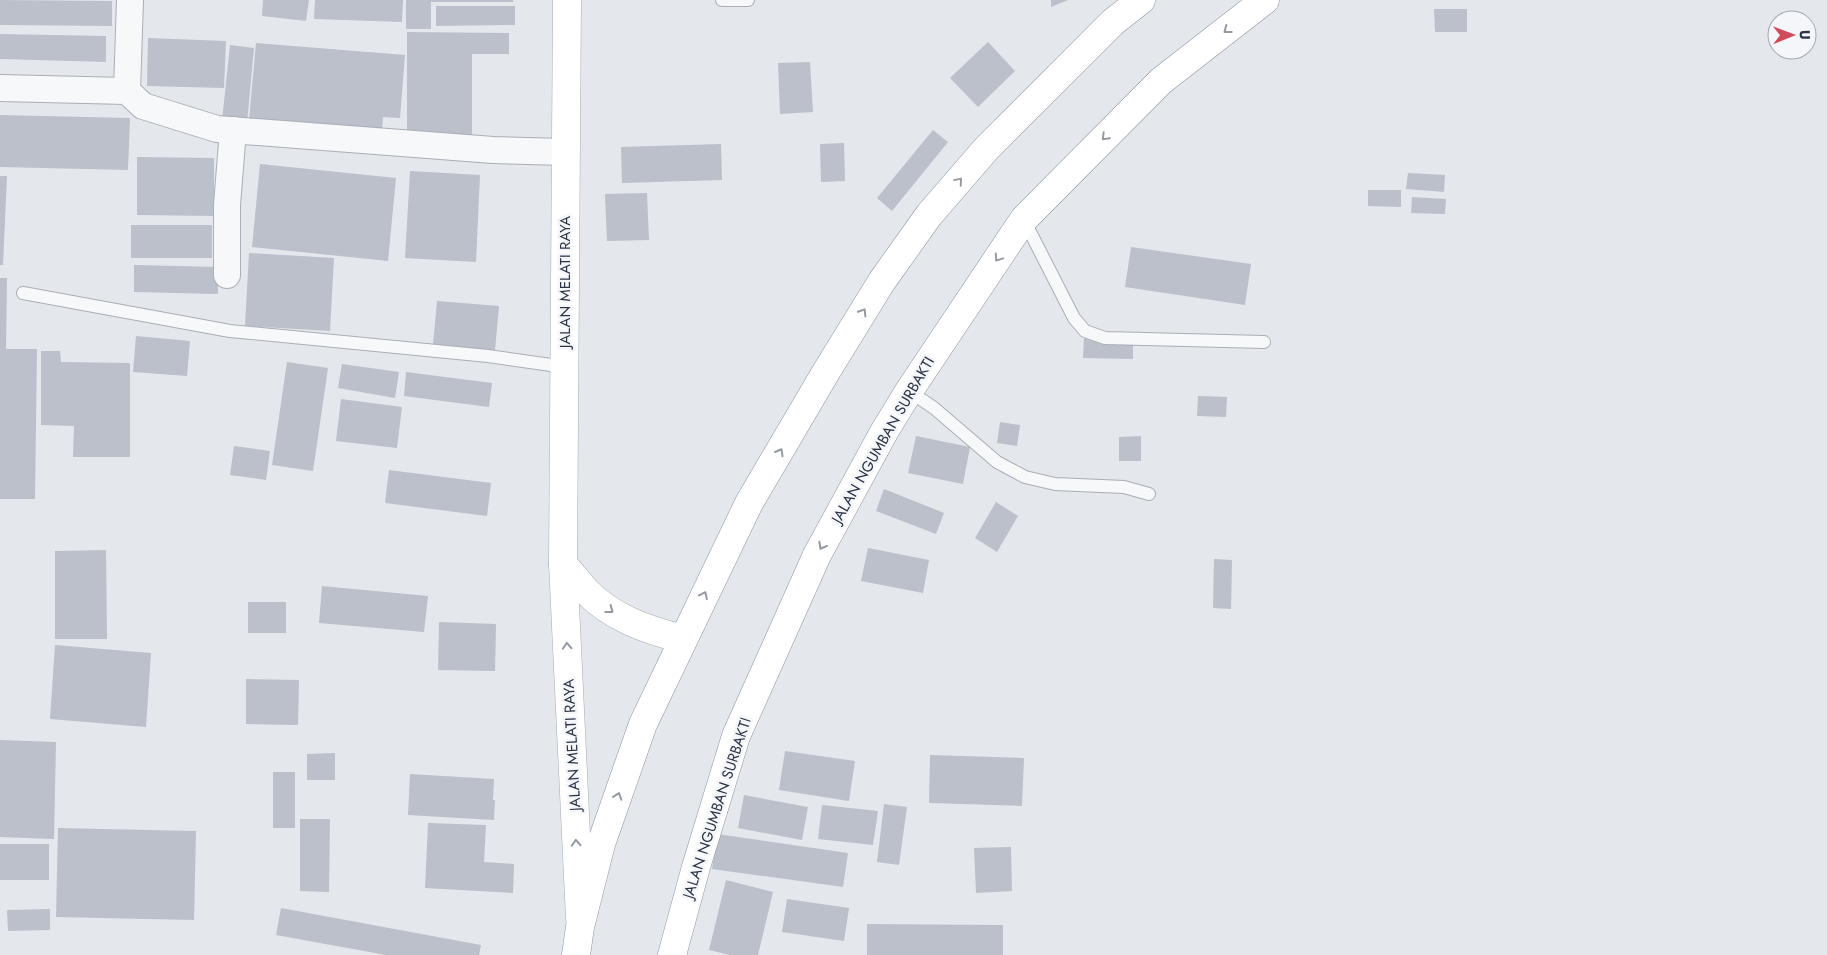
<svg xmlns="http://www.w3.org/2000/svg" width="1827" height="955" font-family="Jost,sans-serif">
	<rect width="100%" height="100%" fill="#e4e7ec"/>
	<g fill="#bbc0ca">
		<polygon points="0,0 112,1 112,26 0,25"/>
		<polygon points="263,0 309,0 306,21 262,16"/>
		<polygon points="315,0 403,0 402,22 314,19"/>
		<polygon points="406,0 513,0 513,2 431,2 431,29 406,29"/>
		<polygon points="1051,0 1068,0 1051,7"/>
		<polygon points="436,6 515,6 515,25 436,26"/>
		<polygon points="1434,9 1467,9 1467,32 1435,32"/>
		<polygon points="407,32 509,33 509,54 472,54 472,137 407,136"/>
		<polygon points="0,34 106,36 106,62 0,59"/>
		<polygon points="148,38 226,41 224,88 147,86"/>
		<polygon points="988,42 1015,71 978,107 950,78"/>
		<polygon points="256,43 405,55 400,118 383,117 382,131 249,120"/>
		<polygon points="230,45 254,48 247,123 222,121"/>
		<polygon points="810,62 813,112 780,114 778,63"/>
		<polygon points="0,115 130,118 128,170 0,167"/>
		<polygon points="933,130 948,142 892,211 877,198"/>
		<polygon points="844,143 845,181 821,182 820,144"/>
		<polygon points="721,144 722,180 622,183 621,147"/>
		<polygon points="137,157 214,158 214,216 137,215"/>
		<polygon points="260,164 396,178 388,261 252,247"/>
		<polygon points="410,171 480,175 476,262 405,258"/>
		<polygon points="1408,173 1445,175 1444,192 1406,189"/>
		<polygon points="0,176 7,176 3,265 0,265"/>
		<polygon points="1368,190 1401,190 1401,207 1368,206"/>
		<polygon points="647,193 649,240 607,241 605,194"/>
		<polygon points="1412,197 1446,199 1445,214 1411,213"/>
		<rect x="131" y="225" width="81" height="33"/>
		<polygon points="1131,247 1251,264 1245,305 1125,287"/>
		<polygon points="249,253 334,258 330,331 245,326"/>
		<polygon points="134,265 218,267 218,294 134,292"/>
		<polygon points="0,278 7,278 6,349 37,349 35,499 0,499"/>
		<polygon points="437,301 499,306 495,350 433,345"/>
		<polygon points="136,336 190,341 187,376 133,372"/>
		<polygon points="1084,338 1133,340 1133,359 1083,358"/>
		<polygon points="41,351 60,351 61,362 130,363 130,457 73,457 74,426 41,425"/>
		<polygon points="287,362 328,368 313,471 272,465"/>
		<polygon points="342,364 399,372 395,398 338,388"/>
		<polygon points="406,372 492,383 489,407 404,396"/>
		<polygon points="1198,396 1227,397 1226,417 1197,416"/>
		<polygon points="341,399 402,407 397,448 336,441"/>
		<polygon points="1000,422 1020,425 1017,446 997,443"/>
		<polygon points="916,436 970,447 963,484 908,473"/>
		<polygon points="1141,436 1141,461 1119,461 1119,437"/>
		<polygon points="234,446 270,451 266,480 230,475"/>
		<polygon points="389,470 491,483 487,516 385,503"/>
		<polygon points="884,489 944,513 936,534 876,511"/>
		<polygon points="996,502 1018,516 997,552 975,538"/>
		<polygon points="868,548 929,560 923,593 861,581"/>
		<polygon points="106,550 107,639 55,639 55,551"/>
		<polygon points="1214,559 1232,560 1231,609 1213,608"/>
		<polygon points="322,586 428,596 424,632 319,623"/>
		<rect x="248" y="602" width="38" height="31"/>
		<polygon points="439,622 496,624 495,671 438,670"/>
		<polygon points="55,645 151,653 146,727 50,719"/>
		<polygon points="246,679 299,680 298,725 246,724"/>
		<polygon points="0,740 56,742 54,839 0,837"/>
		<polygon points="785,751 855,761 849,801 779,790"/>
		<polygon points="335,753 335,780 307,780 307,754"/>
		<polygon points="930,755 1024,758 1022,806 929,803"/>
		<rect x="273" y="772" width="22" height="56"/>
		<polygon points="410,774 494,779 493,800 495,800 494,820 408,815"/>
		<polygon points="744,795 808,807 802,840 738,828"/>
		<polygon points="884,804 907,807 899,865 877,862"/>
		<polygon points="822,805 878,811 873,845 818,839"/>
		<polygon points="300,819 330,819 329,892 300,891"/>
		<polygon points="428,823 486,825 484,862 514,864 513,893 425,888"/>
		<polygon points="58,828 196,831 194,920 56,917"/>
		<polygon points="717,834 848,853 843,887 712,869"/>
		<rect x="0" y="844" width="49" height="36"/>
		<polygon points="1011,847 1012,891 976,893 974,848"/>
		<polygon points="726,880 773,892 758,955 730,955 709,950"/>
		<polygon points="787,899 849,908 844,941 782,932"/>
		<polygon points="281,908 481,945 479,955 386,955 276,935"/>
		<polygon points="50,909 50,930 8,931 7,910"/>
		<polygon points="867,924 1003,925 1003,955 867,955"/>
	</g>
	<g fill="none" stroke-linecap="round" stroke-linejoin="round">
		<g stroke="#a9aeb7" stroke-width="14">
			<g id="lane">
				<polyline points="722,0 748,0"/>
				<polyline points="1024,220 1074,318 1085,331 1105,338 1264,342"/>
				<polyline points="23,293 230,331 488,356 565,367"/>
				<polyline points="909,391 934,408 997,462 1025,477 1055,484 1124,487 1149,494"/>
			</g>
		</g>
		<g stroke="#a9aeb7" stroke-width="28">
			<g id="street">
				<polyline points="0,88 127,91 143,106 217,129 493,150 566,152"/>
				<polyline points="127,91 130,0"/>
				<polyline points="227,275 227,205 233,130"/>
			</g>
		</g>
		<g stroke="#a3abb8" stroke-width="29">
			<g id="primary">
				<polyline points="567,0 563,564 580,918"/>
				<path d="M563,564C571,573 578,582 586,591C612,618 647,630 683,639"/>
			</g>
		</g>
		<g stroke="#8b94a3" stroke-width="29">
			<g id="highway">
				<polyline points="576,955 580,927 601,844 643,724 749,503 826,372 882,281 929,215 986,149 1113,22 1141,0"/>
				<polyline points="672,955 696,867 736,736 817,555 884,432 909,391 1024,219 1161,81 1265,0"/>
			</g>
		</g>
		<use href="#lane" stroke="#f7f8fa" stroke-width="12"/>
		<use href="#street" stroke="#f7f8fa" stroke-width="26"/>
		<use href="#primary" stroke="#fff" stroke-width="28"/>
		<use href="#highway" stroke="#fff" stroke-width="28"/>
	</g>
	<defs><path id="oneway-chevron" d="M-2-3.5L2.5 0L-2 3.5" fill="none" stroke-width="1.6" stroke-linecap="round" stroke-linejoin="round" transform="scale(1.25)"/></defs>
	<g stroke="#959aa2">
		<use href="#oneway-chevron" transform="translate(1227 30) rotate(142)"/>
		<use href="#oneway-chevron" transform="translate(1105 137) rotate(135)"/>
		<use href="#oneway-chevron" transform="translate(959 181) rotate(-50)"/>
		<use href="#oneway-chevron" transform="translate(998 258) rotate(124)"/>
		<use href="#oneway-chevron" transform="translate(863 312) rotate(-58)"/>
		<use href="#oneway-chevron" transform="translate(780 452) rotate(-60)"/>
		<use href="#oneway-chevron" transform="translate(822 546) rotate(119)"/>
		<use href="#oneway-chevron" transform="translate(704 595) rotate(-64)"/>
		<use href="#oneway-chevron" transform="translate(610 610) rotate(37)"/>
		<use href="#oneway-chevron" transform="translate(567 646) rotate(-93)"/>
		<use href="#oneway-chevron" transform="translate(618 796) rotate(-71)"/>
		<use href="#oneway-chevron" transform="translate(576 843) rotate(-93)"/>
	</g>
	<g text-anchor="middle" stroke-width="5" stroke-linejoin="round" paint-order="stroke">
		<g font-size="15" fill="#2b3445" stroke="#f4f6f9">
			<text transform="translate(565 282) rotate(-90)" y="5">JALAN MELATI RAYA</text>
			<text transform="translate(883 440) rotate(-60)" y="5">JALAN NGUMBAN SURBAKTI</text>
			<text transform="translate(572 745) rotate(-93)" y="5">JALAN MELATI RAYA</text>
			<text transform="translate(717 808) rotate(-72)" y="5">JALAN NGUMBAN SURBAKTI</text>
		</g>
	</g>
	<g transform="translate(1792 35) rotate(89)"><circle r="24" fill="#f4f6f9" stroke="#a4a8b1"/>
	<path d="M0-4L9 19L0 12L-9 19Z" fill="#d1495b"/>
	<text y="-8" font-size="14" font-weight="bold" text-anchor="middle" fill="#2b3445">U</text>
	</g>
</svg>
